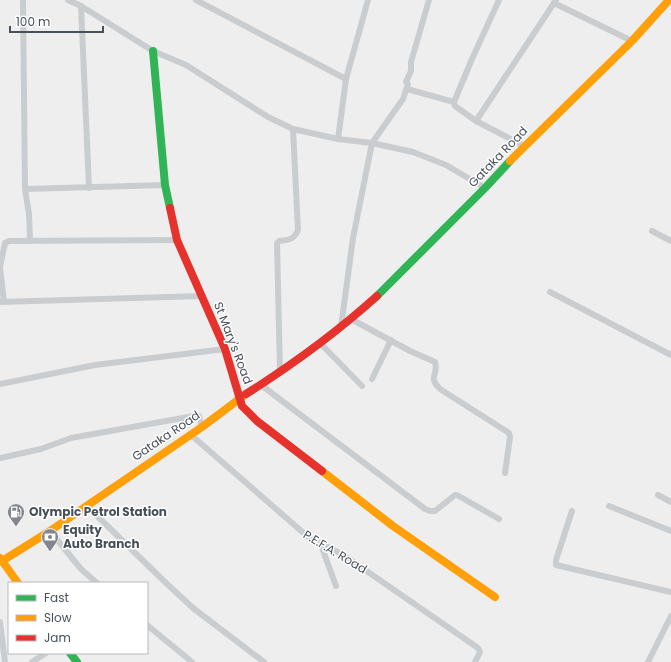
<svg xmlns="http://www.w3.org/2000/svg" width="671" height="662" font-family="Poppins,sans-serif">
	<rect width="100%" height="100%" fill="#efeeee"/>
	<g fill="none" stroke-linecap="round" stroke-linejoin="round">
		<g stroke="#cacdcf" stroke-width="6">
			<polyline points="23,0 25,189 29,214 30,239 31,241"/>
			<polyline points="68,0 81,6 153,51 186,65 268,117 293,129 338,139 372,143 413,152 446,165 485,188"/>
			<polyline points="196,0 346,79"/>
			<polyline points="499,0 472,59 454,102 455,106 476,121 524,146"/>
			<polyline points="554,3 632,41"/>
			<polyline points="81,6 89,188"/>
			<polyline points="407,89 454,102"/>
			<polyline points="476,121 556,0"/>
			<polyline points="338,139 346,79 368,0"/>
			<polyline points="25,189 165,185"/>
			<polyline points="652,231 671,241"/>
			<polyline points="550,292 671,355"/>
			<polyline points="0,302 202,296"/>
			<polyline points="4,302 0,267 5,243 9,241 177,240"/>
			<path d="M351,319L410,351L435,362C439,375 427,376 440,389L509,433L510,437L505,473"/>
			<polyline points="341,327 353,238 372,143 403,99 408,84 406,82 411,71 411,62 429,0"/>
			<polyline points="320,343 362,386"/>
			<path d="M280,372L277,243L279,241C288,240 294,240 298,230L293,129"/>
			<polyline points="372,379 391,340"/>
			<polyline points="0,384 95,365 225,349"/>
			<polyline points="261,385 425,509 430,511 435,511 455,495 457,495 499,519"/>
			<polyline points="190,434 307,536 345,556 478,648 480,652 475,662"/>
			<polyline points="0,458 41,449 71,438 194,416 199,416 202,427"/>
			<polyline points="658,495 671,502"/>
			<polyline points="87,506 166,583 193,608 264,662"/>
			<polyline points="609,506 671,531"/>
			<polyline points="572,511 556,560 556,565 671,592"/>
			<polyline points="50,531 81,569 97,583"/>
			<polyline points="321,545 336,586"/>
			<polyline points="0,622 5,662"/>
			<polyline points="147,625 192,662"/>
			<polyline points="32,662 46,653"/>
			<polyline points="648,662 671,616"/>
		</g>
		<g stroke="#30b455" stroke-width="8">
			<polyline points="153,51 165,185 170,208"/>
			<polyline points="377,296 485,188 510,161"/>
			<polyline points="70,653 77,662"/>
		</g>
		<g stroke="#ff9f0a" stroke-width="8">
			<polyline points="510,161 632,41 669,0"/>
			<polyline points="322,471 393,526 495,597"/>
			<polyline points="0,558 18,583"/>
			<polyline points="2,561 50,531 202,427 246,394"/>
		</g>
		<g stroke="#e5322d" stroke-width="8">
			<polyline points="170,208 177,240 225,349 242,406 257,421 322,471"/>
			<path d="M246,394C292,365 336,333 377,296"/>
		</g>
	</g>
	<defs>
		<g id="fuel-pin" transform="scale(0.9)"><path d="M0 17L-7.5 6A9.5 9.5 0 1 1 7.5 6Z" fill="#82878d" stroke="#fff"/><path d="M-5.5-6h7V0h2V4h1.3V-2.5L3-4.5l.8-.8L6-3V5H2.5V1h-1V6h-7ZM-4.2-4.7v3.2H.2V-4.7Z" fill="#fff"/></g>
		<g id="bank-pin" transform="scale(0.9)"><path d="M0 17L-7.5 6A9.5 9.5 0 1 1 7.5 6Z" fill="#82878d" stroke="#fff"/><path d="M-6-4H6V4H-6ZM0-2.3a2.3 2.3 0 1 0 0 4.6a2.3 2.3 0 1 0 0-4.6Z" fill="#fff"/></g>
	</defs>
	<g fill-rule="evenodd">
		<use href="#fuel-pin" x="16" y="512"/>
		<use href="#bank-pin" x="50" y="537"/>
	</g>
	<g text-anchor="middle" stroke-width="3" stroke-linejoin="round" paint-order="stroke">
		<g font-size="12" fill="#475059" stroke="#fff">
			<text transform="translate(498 157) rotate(-46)" y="4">Gataka Road</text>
			<text transform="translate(233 343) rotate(69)" y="4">St Mary's Road</text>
			<text transform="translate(166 436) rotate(-34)" y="4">Gataka Road</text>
			<text transform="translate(335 552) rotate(31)" y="4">P.E.F.A. Road</text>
		</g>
		<g font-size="12" font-weight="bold" fill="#475059" stroke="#fff" text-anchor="start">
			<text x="29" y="516">Olympic Petrol Station</text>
			<text x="63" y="534">Equity<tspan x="63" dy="14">Auto Branch</tspan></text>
		</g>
	</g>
	<rect x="8" y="582" width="140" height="72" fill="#ffffff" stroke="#b5b9bd"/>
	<rect x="16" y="595" width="20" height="6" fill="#30b455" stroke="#b5b9bd"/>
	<text x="44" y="602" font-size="12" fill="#475059">Fast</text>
	<rect x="16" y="615" width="20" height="6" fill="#ff9f0a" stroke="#b5b9bd"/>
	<text x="44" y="622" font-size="12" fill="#475059">Slow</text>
	<rect x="16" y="635" width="20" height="6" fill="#e5322d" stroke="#b5b9bd"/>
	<text x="44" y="642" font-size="12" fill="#475059">Jam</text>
	<path d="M10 26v6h93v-6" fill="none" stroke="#475059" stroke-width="2"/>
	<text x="16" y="26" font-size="12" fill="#475059" stroke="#ffffff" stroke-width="3" paint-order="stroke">100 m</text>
</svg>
